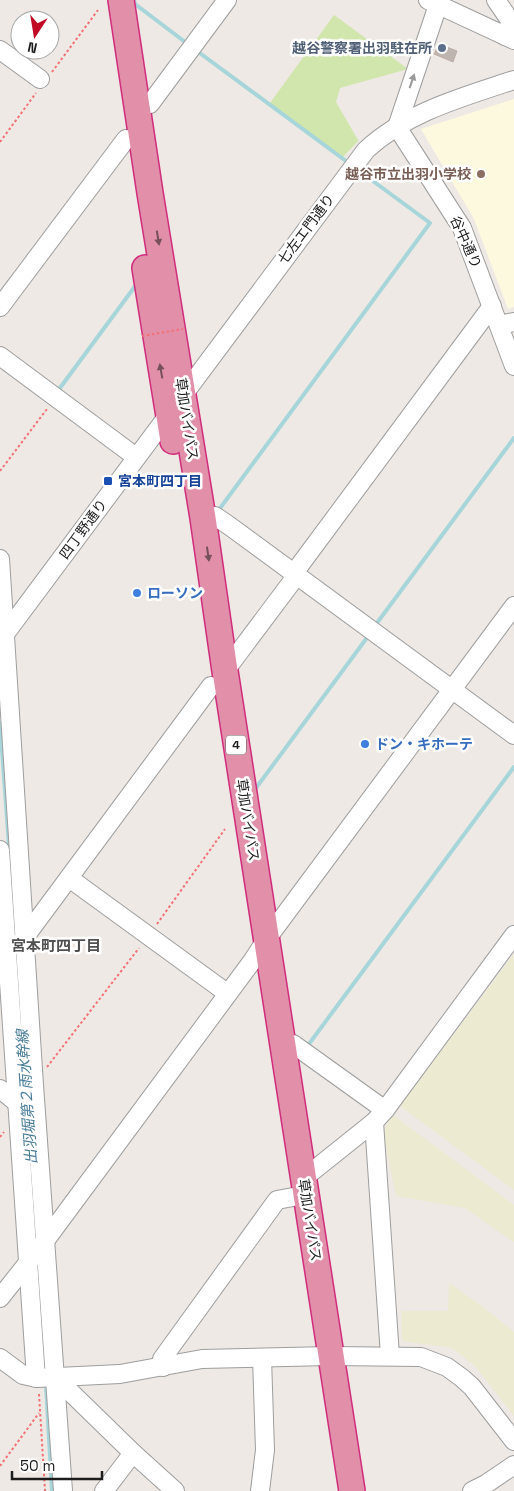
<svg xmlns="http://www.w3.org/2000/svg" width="514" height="1491" font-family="'Space Grotesk','Noto Sans JP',sans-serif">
	<rect width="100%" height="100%" fill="#eee9e4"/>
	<polygon fill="#fdf9de" points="514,99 514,307 508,309 474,219 421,129"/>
	<g fill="#ecead0">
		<polygon points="514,954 514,1190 400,1106"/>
		<polygon points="393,1115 514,1205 514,1242 465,1208 396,1196 383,1131"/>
		<polygon points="449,1283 482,1306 514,1332 514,1416 475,1366 452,1348 402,1341 401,1311 448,1311"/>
	</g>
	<polygon fill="#d1e6ac" points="334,15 408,69 340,88 336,102 358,140 359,140 343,157 270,103"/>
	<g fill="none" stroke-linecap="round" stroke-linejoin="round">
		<g stroke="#a6d5da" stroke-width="4">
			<polyline points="134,0 135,4 189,45"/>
			<polyline points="197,51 350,164"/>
			<polyline points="57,392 136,285"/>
			<polyline points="218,511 430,223 358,170"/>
			<polyline points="374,627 514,438"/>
			<polyline points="0,723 14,914"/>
			<polyline points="256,788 369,635"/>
			<polyline points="306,1048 514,767"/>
			<polyline points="30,1151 35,1233"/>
			<polyline points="38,1268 40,1313"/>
			<polyline points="46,1385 52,1491"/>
		</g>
	</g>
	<polygon fill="#beb4b0" stroke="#bfaea7" points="439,44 457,51 453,62 434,54"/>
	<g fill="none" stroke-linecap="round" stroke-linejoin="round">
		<g stroke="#9e9e9e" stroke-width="20">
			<g id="minor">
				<polyline points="428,0 514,40"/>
				<polyline points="496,0 511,22 505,36"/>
				<polyline points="0,50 40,79"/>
				<polyline points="137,106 150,104 227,0"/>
				<polyline points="397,127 462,228 514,366"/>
				<polyline points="397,127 438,5"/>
				<polyline points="0,307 126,139"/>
				<polyline points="499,325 514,322"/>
				<polyline points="0,356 136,457"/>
				<polyline points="203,518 215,516 231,527 514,735"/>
				<polyline points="0,559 34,1085 63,1491"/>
				<polyline points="294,573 492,306"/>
				<path d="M2,638L366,150C407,112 463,97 514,80"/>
				<polyline points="225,671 297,575"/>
				<polyline points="0,850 36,1378"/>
				<polyline points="69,878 227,993"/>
				<polyline points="22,941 211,686"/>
				<polyline points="284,1045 293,1044 385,1110"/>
				<polyline points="0,1089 16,1102"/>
				<polyline points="374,1122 390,1356"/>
				<polyline points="304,1178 374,1122 385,1110 514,935"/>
				<polyline points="0,1298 45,1241 253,960 266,940 514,606"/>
				<polyline points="0,1358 23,1375 37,1378 120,1374 202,1359 330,1356 421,1357 447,1367 462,1378 472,1387 514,1441"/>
				<polyline points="163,1367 162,1359 277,1200 293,1197"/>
				<polyline points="55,1377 133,1453 175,1491"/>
				<polyline points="104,1491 133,1453"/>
				<polyline points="260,1491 265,1450 262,1358"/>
				<polyline points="472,1491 486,1484 514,1465"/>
			</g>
		</g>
		<g stroke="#d02d7c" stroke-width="28">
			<g id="highway">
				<polyline points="121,0 150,193 203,518 225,671 352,1491"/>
				<polyline points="145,268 173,441"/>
			</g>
		</g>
		<g stroke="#f37075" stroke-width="2" stroke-dasharray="2.5 2.5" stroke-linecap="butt">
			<polyline points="52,72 98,10"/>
			<polyline points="0,142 36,93"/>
			<polyline points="0,471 47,409"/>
			<polyline points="157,924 225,829"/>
			<polyline points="47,1067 139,948"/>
			<polyline points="0,1137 4,1132"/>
			<polyline points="39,1394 45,1491"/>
			<polyline points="0,1466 39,1413"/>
		</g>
		<use href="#minor" stroke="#fff" stroke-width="18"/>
		<use href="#highway" stroke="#e28faa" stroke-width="25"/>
		<polyline stroke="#f37075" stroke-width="2" stroke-dasharray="2.5 2.5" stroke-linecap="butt" points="142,336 183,329"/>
	</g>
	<defs><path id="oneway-solid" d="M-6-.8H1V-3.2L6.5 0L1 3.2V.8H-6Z" transform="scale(1.25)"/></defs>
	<use fill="#999" href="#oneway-solid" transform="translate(412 81) rotate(-71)"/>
	<g fill="#76505c">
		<use href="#oneway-solid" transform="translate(158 238) rotate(81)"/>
		<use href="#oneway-solid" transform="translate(161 371) rotate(-100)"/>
		<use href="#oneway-solid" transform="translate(208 554) rotate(82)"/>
	</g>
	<circle fill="#5c6f8a" stroke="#fff" stroke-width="2" cx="442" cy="48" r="5"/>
	<circle fill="#8d6e63" stroke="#fff" stroke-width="2" cx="481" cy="174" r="5"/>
	<rect fill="#1a4fb4" stroke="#fff" stroke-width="2" x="103" y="476" width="10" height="10" rx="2.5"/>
	<g fill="#3f7fe0" stroke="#fff" stroke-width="2">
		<circle cx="137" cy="593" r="5"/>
		<circle cx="365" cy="744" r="5"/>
	</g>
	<g text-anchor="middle" stroke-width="5" stroke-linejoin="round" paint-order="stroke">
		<rect fill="#fff" stroke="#616161" stroke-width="1" x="226" y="735.5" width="20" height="19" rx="4"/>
		<g font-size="12" font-weight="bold" fill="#1d1d1d">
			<text x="236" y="749">4</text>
		</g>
		<g font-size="14" font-weight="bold" fill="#4e5e75" stroke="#fff" text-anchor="end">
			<text x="432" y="53">越谷警察署出羽駐在所</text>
		</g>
		<g font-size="14" font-weight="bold" fill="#785e54" stroke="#fff" text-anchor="end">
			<text x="471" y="179">越谷市立出羽小学校</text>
		</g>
		<g font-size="14" fill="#1d1d1d" stroke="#fff">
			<text transform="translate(306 229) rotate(-53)" y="5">七左エ門通り</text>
			<text transform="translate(466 242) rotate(66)" y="5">谷中通り</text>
			<text transform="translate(187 419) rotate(81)" y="5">草加バイパス</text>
			<text transform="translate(83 529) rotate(-54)" y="5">四丁野通り</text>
			<text transform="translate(248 820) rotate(81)" y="5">草加バイパス</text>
			<text transform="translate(310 1220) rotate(81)" y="5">草加バイパス</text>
		</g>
		<g font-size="14" font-weight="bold" fill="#164399" stroke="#fff" text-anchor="start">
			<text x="118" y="486">宮本町四丁目</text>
		</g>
		<g font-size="14" font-weight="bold" fill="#366cbe" stroke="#fff" text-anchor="start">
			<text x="147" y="598">ローソン</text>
			<text x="375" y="749">ドン・キホーテ</text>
		</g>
		<g font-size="15" font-weight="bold" fill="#505050" stroke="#fff">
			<text x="56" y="951">宮本町四丁目</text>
		</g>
		<g font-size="15" font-style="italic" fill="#497c99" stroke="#fff">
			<text transform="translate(27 1097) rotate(-94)" y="5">出羽堀第２雨水幹線</text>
		</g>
	</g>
	<g transform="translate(35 35) rotate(192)"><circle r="24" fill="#ffffff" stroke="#a5a5a5"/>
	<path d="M0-4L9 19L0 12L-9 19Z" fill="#c10a24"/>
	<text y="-8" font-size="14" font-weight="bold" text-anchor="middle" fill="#1d1d1d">N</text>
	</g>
	<path d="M12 1471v8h90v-8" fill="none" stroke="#1d1d1d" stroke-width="2.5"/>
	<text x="20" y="1471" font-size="15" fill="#1d1d1d" stroke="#ffffff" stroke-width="4" paint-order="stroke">50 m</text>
</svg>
